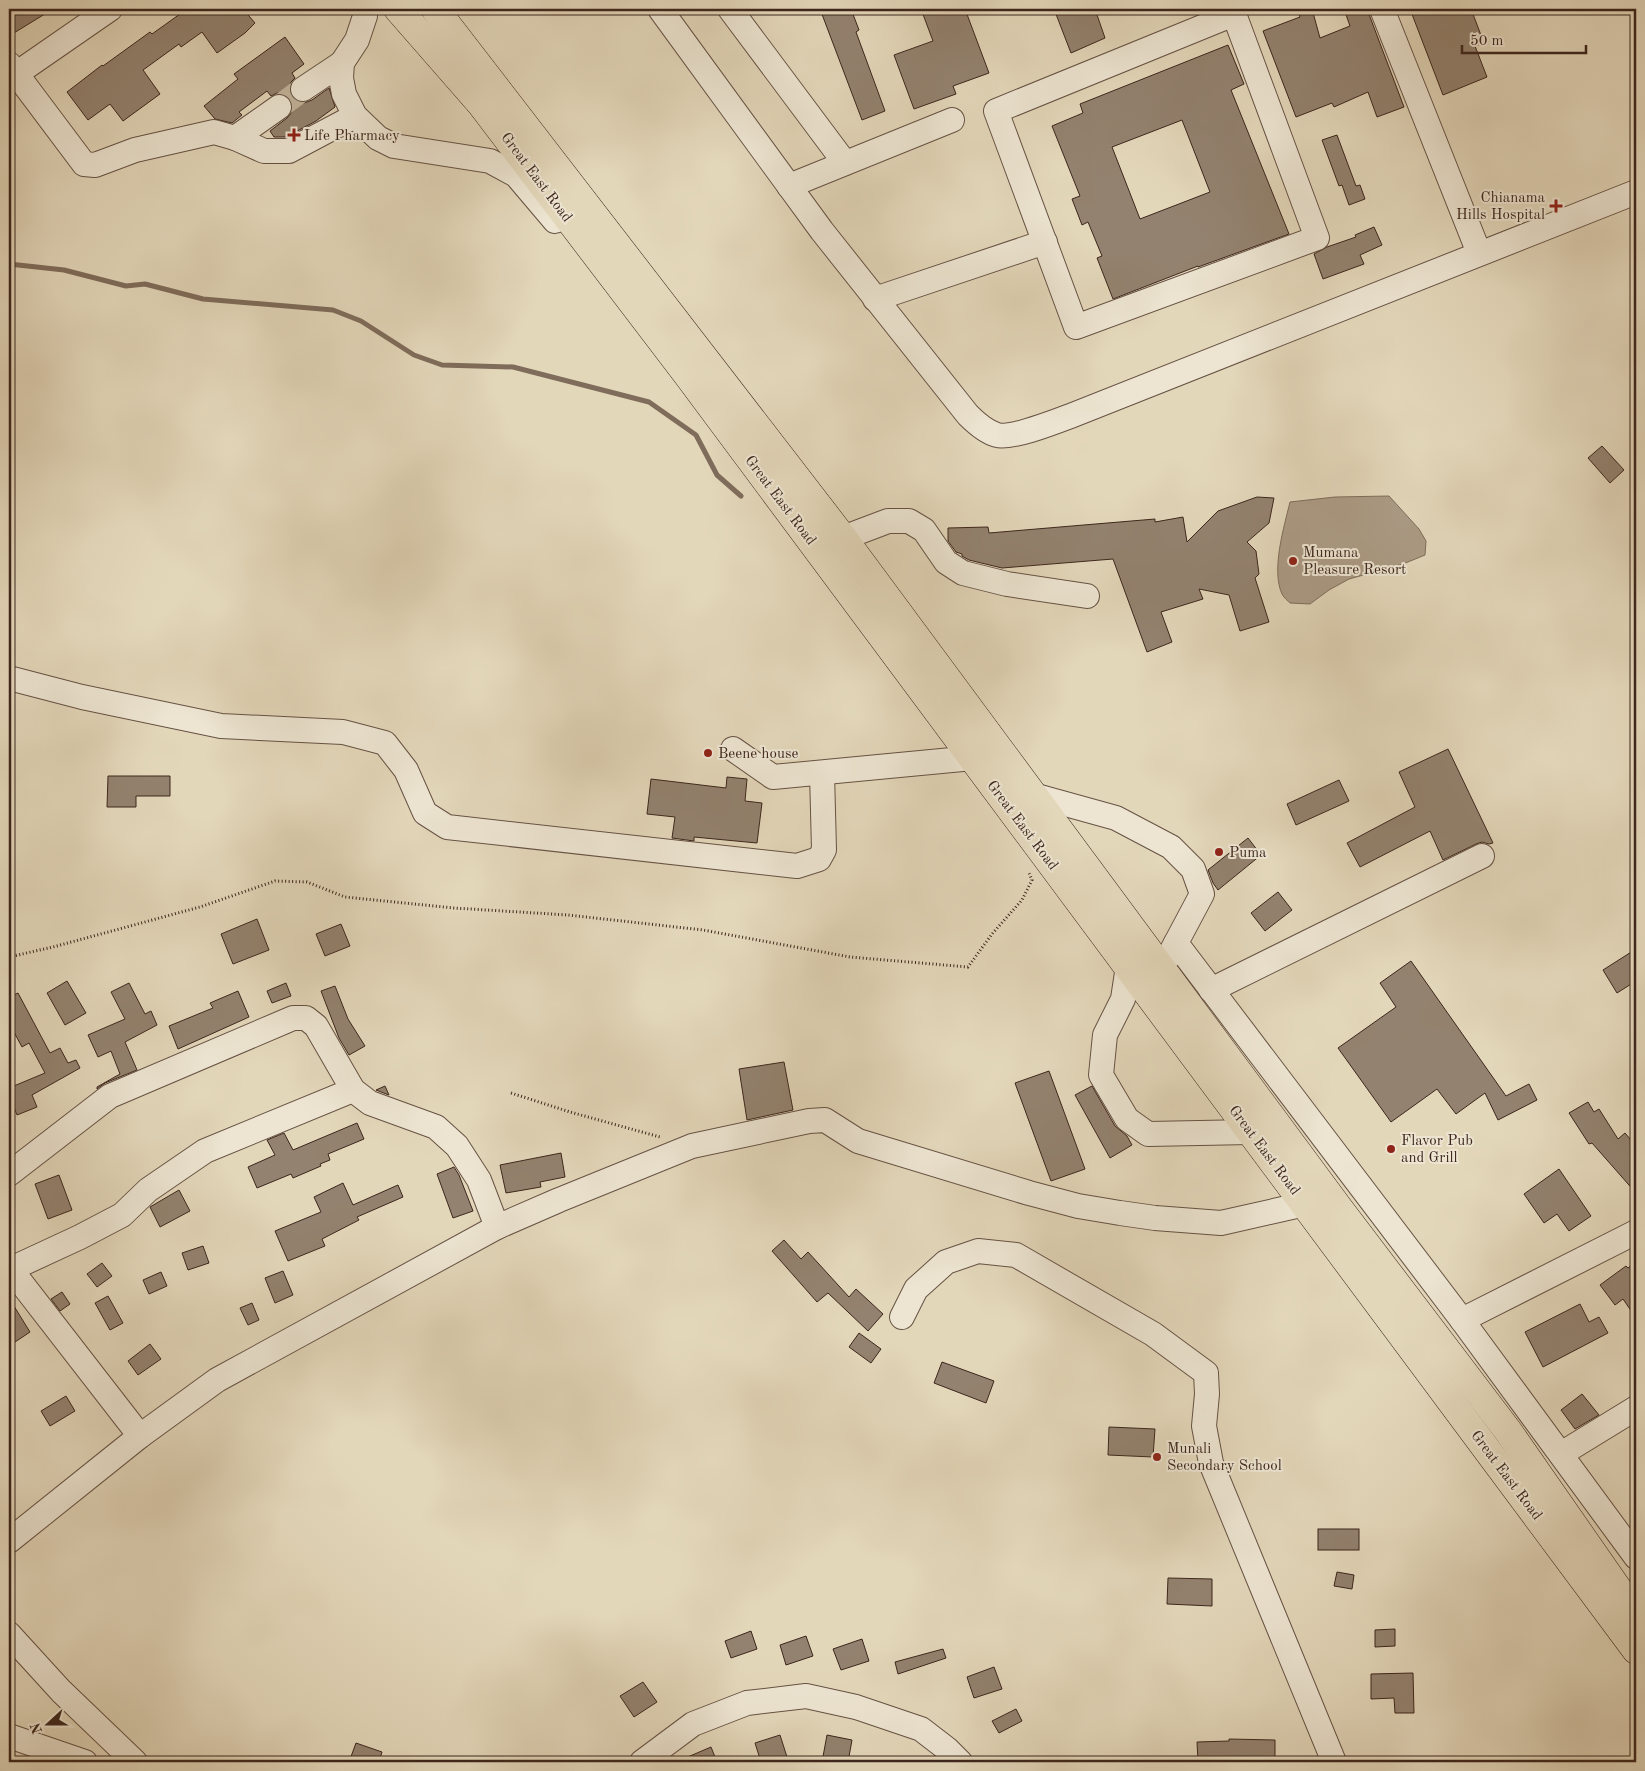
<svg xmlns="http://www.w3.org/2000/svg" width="1645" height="1771" font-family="'Old Standard TT',serif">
	<rect width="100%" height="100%" fill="#e3d7ba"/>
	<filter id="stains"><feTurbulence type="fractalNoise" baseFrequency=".004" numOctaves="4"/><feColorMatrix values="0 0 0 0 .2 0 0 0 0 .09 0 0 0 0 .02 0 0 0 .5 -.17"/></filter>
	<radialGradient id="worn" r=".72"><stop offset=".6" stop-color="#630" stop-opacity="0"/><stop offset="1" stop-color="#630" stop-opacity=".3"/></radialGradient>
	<path fill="#ab9b85" stroke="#7f6c5b" d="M1389,496L1419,529L1426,541L1425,555L1403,564L1349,579L1329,590L1310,604L1290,603C1288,601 1284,598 1282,594C1271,570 1284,527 1290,502L1335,497Z"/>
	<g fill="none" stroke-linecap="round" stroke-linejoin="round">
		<polyline stroke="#7f6c5b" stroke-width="5" points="9,264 64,270 126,286 145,284 203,299 333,310 361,321 414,355 442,365 513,367 649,402 696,435 717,475 741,496"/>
	</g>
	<g fill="#93826f" stroke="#3d261d" fill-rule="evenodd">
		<polygon points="9,9 53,9 9,36"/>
		<polygon points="187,9 243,9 255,23 245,33 217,53 202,32 181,47 179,44 143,70 160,94 123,121 110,104 88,120 67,92 102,65 103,66 150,32 152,34"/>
		<polygon points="820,9 851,9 859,30 856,32 885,111 862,120"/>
		<polygon points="921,9 965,9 989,73 953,86 956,94 914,109 894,55 933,41"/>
		<polygon points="1054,9 1095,9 1105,38 1071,53"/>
		<polygon points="1309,9 1312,9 1320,38 1350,26 1344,9 1367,9 1404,107 1377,117 1368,92 1334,107 1332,103 1296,117 1263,31 1300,17 1298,12"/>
		<polygon points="1410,9 1471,9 1484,43 1475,46 1487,77 1443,95"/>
		<polygon points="285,37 304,64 292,73 295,78 291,82 289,89 292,97 297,101 304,103 312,100 329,88 335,107 316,121 286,137 274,137 270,131 287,118 292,112 293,106 290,100 284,94 277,93 271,96 267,91 239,112 242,115 232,123 215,119 204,106 238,79 234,74"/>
		<path d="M1228,45L1244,84L1231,90L1289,234L1198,267V266L1113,299L1097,258L1102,256L1088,222L1082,225L1072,199L1080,196L1052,126L1083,113L1080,104ZM1182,120L1210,192L1140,219L1112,147Z"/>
		<polygon points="1337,135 1356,186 1360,185 1365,199 1349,205 1342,185 1339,186 1322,140"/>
		<polygon points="1374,227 1382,245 1360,255 1364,264 1323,279 1314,254 1327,247 1356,237 1355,235"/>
		<polygon points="1602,446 1624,470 1610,483 1588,458"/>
		<polygon points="1257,497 1274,498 1269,523 1247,542 1256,551 1259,574 1255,578 1269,622 1240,631 1229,595 1199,589 1203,599 1161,612 1172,642 1147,652 1113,559 1002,568 969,560 962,556 962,554 956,552 948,541 948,528 988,527 989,533 1155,519 1155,522 1183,517 1187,542 1218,511"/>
		<polygon points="1448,749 1493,843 1489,844 1482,842 1476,844 1443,860 1430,831 1360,867 1347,843 1415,807 1399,772"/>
		<polygon points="108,776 170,776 170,796 136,796 136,807 107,807"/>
		<polygon points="727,777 747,779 745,801 762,803 757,843 694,837 694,841 672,838 675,817 647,814 651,779 726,788"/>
		<polygon points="1339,780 1349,801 1296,825 1287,804"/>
		<polygon points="1248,838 1261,855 1218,890 1213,883 1208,870"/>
		<polygon points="1278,892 1292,910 1265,931 1251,913"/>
		<polygon points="257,919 269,950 233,964 221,934"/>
		<polygon points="341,924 350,946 325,956 316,934"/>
		<polygon points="1636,949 1636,981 1617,993 1603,970"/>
		<polygon points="1411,961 1506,1096 1529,1084 1537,1100 1498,1120 1485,1093 1456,1114 1437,1089 1391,1122 1338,1048 1396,1007 1380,983"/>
		<polygon points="67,981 86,1013 65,1025 47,993"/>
		<polygon points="129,983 145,1014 151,1011 157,1025 125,1042 137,1070 105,1083 97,1089 97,1087 120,1074 111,1051 98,1057 88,1035 125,1019 111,992"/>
		<polygon points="286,983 291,996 272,1003 267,991"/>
		<polygon points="335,986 348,1019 365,1046 349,1055 339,1038 321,991"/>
		<polygon points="238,991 249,1017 178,1049 169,1026 213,1008 210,1003"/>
		<polygon points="18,993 50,1053 60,1048 68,1063 76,1060 80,1068 32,1095 37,1107 17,1115 9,1095 9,1088 45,1073 29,1043 22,1047 9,1023 9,997"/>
		<polygon points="784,1062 793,1110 747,1120 739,1069"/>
		<polygon points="1049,1071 1085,1169 1051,1181 1015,1083"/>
		<polygon points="385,1086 389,1095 376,1090"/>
		<polygon points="1092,1086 1115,1126 1127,1136 1132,1145 1110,1158 1075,1095"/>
		<polygon points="1588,1102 1594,1112 1599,1109 1618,1139 1625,1133 1636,1146 1636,1193 1592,1143 1589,1144 1569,1113"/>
		<polygon points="357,1123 364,1139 328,1154 330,1160 320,1164 321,1166 293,1178 291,1174 257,1188 248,1167 275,1155 267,1140 284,1133 293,1150"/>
		<polygon points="561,1153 565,1177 540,1182 541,1187 506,1193 500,1165"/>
		<polygon points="454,1167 459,1175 473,1211 453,1218 437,1174"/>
		<polygon points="1559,1169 1591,1216 1569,1231 1557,1214 1544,1223 1524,1194"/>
		<polygon points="59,1175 72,1210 48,1219 35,1184"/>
		<polygon points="343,1183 353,1205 398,1185 403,1197 357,1217 359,1220 322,1239 325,1246 288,1261 275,1231 321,1212 314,1197"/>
		<polygon points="179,1190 190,1211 160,1227 150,1207"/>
		<polygon points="784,1240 801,1259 808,1252 849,1297 856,1289 883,1314 868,1331 828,1293 817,1302 772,1251"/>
		<polygon points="203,1246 209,1263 188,1270 182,1253"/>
		<polygon points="1636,1262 1636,1318 1623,1299 1615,1305 1600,1285 1626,1266 1628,1268"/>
		<polygon points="102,1263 112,1276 97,1287 87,1274"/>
		<polygon points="283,1271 293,1295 275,1303 265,1278"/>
		<polygon points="161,1272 167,1286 149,1294 143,1280"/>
		<polygon points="62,1292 70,1304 60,1311 51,1299"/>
		<polygon points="108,1296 123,1323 110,1330 95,1303"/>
		<polygon points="9,1298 30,1332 15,1342 9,1333"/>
		<polygon points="252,1303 259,1320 248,1325 240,1308"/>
		<polygon points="1580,1304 1589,1322 1599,1317 1608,1333 1543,1367 1525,1332"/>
		<polygon points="859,1333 881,1349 871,1363 849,1347"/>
		<polygon points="150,1344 161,1359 138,1375 128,1361"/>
		<polygon points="942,1362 994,1381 986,1403 934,1383"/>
		<polygon points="1582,1394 1599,1415 1575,1429 1561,1410"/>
		<polygon points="66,1396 75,1411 50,1426 41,1411"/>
		<polygon points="1109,1427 1155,1429 1153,1457 1108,1455"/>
		<rect x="1318" y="1529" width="41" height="21"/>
		<polygon points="1337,1572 1354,1575 1352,1589 1334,1586"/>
		<polygon points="1168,1578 1212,1579 1212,1606 1167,1604"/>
		<polygon points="1395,1629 1395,1646 1375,1647 1375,1630"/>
		<polygon points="751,1631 757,1649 731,1658 725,1641"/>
		<polygon points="806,1636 813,1656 786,1665 780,1645"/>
		<polygon points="862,1639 869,1661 841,1670 833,1649"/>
		<polygon points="943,1649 946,1658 898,1674 895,1662"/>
		<polygon points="994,1667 1002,1689 974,1698 967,1677"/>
		<polygon points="1413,1673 1414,1713 1395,1713 1394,1698 1371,1699 1371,1674"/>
		<polygon points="643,1682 657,1702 634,1717 620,1696"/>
		<polygon points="1016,1709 1022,1721 999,1733 992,1721"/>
		<polygon points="780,1735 787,1757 771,1762 761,1762 755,1743"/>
		<polygon points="827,1735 852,1740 848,1762 822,1762"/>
		<polygon points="1229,1739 1275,1740 1275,1762 1229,1762 1229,1760 1198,1761 1197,1742 1229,1741"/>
		<polygon points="356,1743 382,1752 379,1762 349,1762"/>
		<polygon points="711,1747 717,1762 676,1762"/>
	</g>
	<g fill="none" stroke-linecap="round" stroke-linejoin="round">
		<polyline stroke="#c2b49b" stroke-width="24" stroke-dasharray="24 12" stroke-linecap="butt" points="279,107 303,89"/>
		<g stroke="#665244" stroke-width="26">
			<g id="minor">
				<polyline points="364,9 365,16 357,40 342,63 341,78 344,94 355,116 378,138 394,146 490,161 516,175 555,221"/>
				<path d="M660,9L822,231L968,415C976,423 986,432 997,435C1012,439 1057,421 1073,415L1636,192"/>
				<polyline points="730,9 845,163"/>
				<polyline points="1231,9 1234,14 1317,238 1076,327 996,111 1234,14"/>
				<polyline points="1382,9 1479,253"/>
				<polyline points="9,64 84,164 95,165 135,150 214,132 235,138 264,151 289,151 355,116"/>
				<polyline points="16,74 110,9"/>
				<polyline points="303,89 342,63"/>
				<polyline points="235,138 279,107"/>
				<polyline points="789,186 952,120"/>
				<polyline points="875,299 1045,242"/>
				<polyline points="843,538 888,521 909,521 924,530 946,562 963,573 1007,584 1087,596"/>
				<polyline points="9,678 82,697 221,726 343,732 385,743 406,770 425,813 447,827 797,866 819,859 824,850 822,773"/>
				<polyline points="733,749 773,777 973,758"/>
				<polyline points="1033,795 1116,818 1171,847 1193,869 1202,894 1169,956"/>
				<polyline points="1176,943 1462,1320 1636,1557"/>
				<polyline points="1128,966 1123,999 1105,1035 1101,1075 1127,1119 1148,1134 1251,1132"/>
				<polyline points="1211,990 1482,856"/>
				<polyline points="9,1174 110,1096 293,1018 306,1018 316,1026 353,1090 370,1103 436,1127 457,1146 479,1180 497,1227"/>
				<polyline points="9,1267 140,1436"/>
				<polyline points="11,1269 80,1237 122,1215 148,1190 205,1151 353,1090"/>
				<polyline points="902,1317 916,1289 946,1262 978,1251 1016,1255 1153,1334 1206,1373 1207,1394 1204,1426 1211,1463 1334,1762"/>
				<polyline points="1462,1320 1636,1232"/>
				<polyline points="1561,1454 1636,1408"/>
				<polyline points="9,1541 140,1436 217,1380 497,1227 559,1200 692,1146 809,1121 825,1120 858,1141 1029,1193 1078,1206 1120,1213 1155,1218 1221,1223 1305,1204"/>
				<polyline points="9,1634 61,1691 135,1762"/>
				<polyline points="9,1736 85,1762"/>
				<polyline points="642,1762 693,1724 747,1703 806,1696 856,1707 921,1729 947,1749 960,1762"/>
			</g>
		</g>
		<g stroke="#3d261d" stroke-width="29">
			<g id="major">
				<polyline points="398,9 481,104 689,377 1636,1650"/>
				<polyline points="435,9 843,538 1338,1207 1508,1431 1636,1615"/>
			</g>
		</g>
		<g stroke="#3d261d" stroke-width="3" stroke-dasharray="1 2.5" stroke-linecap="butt">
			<polyline points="9,957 53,947 200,907 275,881 307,882 345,897 454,908 568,915 703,930 850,957 968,967 992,934 1022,900 1032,880 1029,873"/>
			<polyline points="511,1093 570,1112 660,1137"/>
		</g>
		<use href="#minor" stroke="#ede5d2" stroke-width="24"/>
		<use href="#major" stroke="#e3d7ba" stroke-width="28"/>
	</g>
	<g fill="#8f2418" stroke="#ede5d2" stroke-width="2">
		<path d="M291.5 127.5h5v5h5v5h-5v5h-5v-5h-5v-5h5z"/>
		<path d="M1553.5 198.5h5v5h5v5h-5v5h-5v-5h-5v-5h5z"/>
		<circle cx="1293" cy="561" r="5"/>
		<circle cx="708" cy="753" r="5"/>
		<circle cx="1219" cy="852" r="5"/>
		<circle cx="1391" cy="1149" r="5"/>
		<circle cx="1157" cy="1457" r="5"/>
	</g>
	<g text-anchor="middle" stroke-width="4" stroke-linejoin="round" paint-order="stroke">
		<g font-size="15" fill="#3d261d" stroke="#ede5d2" text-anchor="start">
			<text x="304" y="140">Life Pharmacy</text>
			<text x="1545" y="202" text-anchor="end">Chianama<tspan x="1545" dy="17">Hills Hospital</tspan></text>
			<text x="1303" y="557">Mumana<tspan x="1303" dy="17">Pleasure Resort</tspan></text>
			<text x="718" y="758">Beene house</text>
			<text x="1229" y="857">Puma</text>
			<text x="1401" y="1145">Flavor Pub<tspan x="1401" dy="17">and Grill</tspan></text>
			<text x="1167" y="1453">Munali<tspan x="1167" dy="17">Secondary School</tspan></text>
		</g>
		<g font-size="15" fill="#3d261d" stroke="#ede5d2">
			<text transform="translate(537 177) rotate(53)" y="5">Great East Road</text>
			<text transform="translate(781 500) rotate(53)" y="5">Great East Road</text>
			<text transform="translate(1023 825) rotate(53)" y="5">Great East Road</text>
			<text transform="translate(1265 1150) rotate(53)" y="5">Great East Road</text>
			<text transform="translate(1507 1475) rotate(53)" y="5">Great East Road</text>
		</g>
	</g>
	<rect width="1645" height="1771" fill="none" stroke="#e3d7ba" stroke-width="30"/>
	<rect x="10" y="10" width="1625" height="1751" fill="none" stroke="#3d261d" stroke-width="2.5"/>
	<rect x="15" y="15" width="1615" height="1741" fill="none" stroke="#3d261d"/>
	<g transform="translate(48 1724) rotate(249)" stroke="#ede5d2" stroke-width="4" paint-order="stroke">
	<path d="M0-4L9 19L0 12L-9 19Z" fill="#3d261d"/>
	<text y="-8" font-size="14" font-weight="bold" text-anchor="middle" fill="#3d261d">N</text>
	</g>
	<path d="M1462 45v8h124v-8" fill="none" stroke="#3d261d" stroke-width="2.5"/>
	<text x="1470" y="45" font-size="15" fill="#3d261d" stroke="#ede5d2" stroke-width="4" paint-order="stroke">50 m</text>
	<rect width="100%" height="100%" filter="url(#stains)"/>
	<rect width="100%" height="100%" fill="url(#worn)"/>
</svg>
